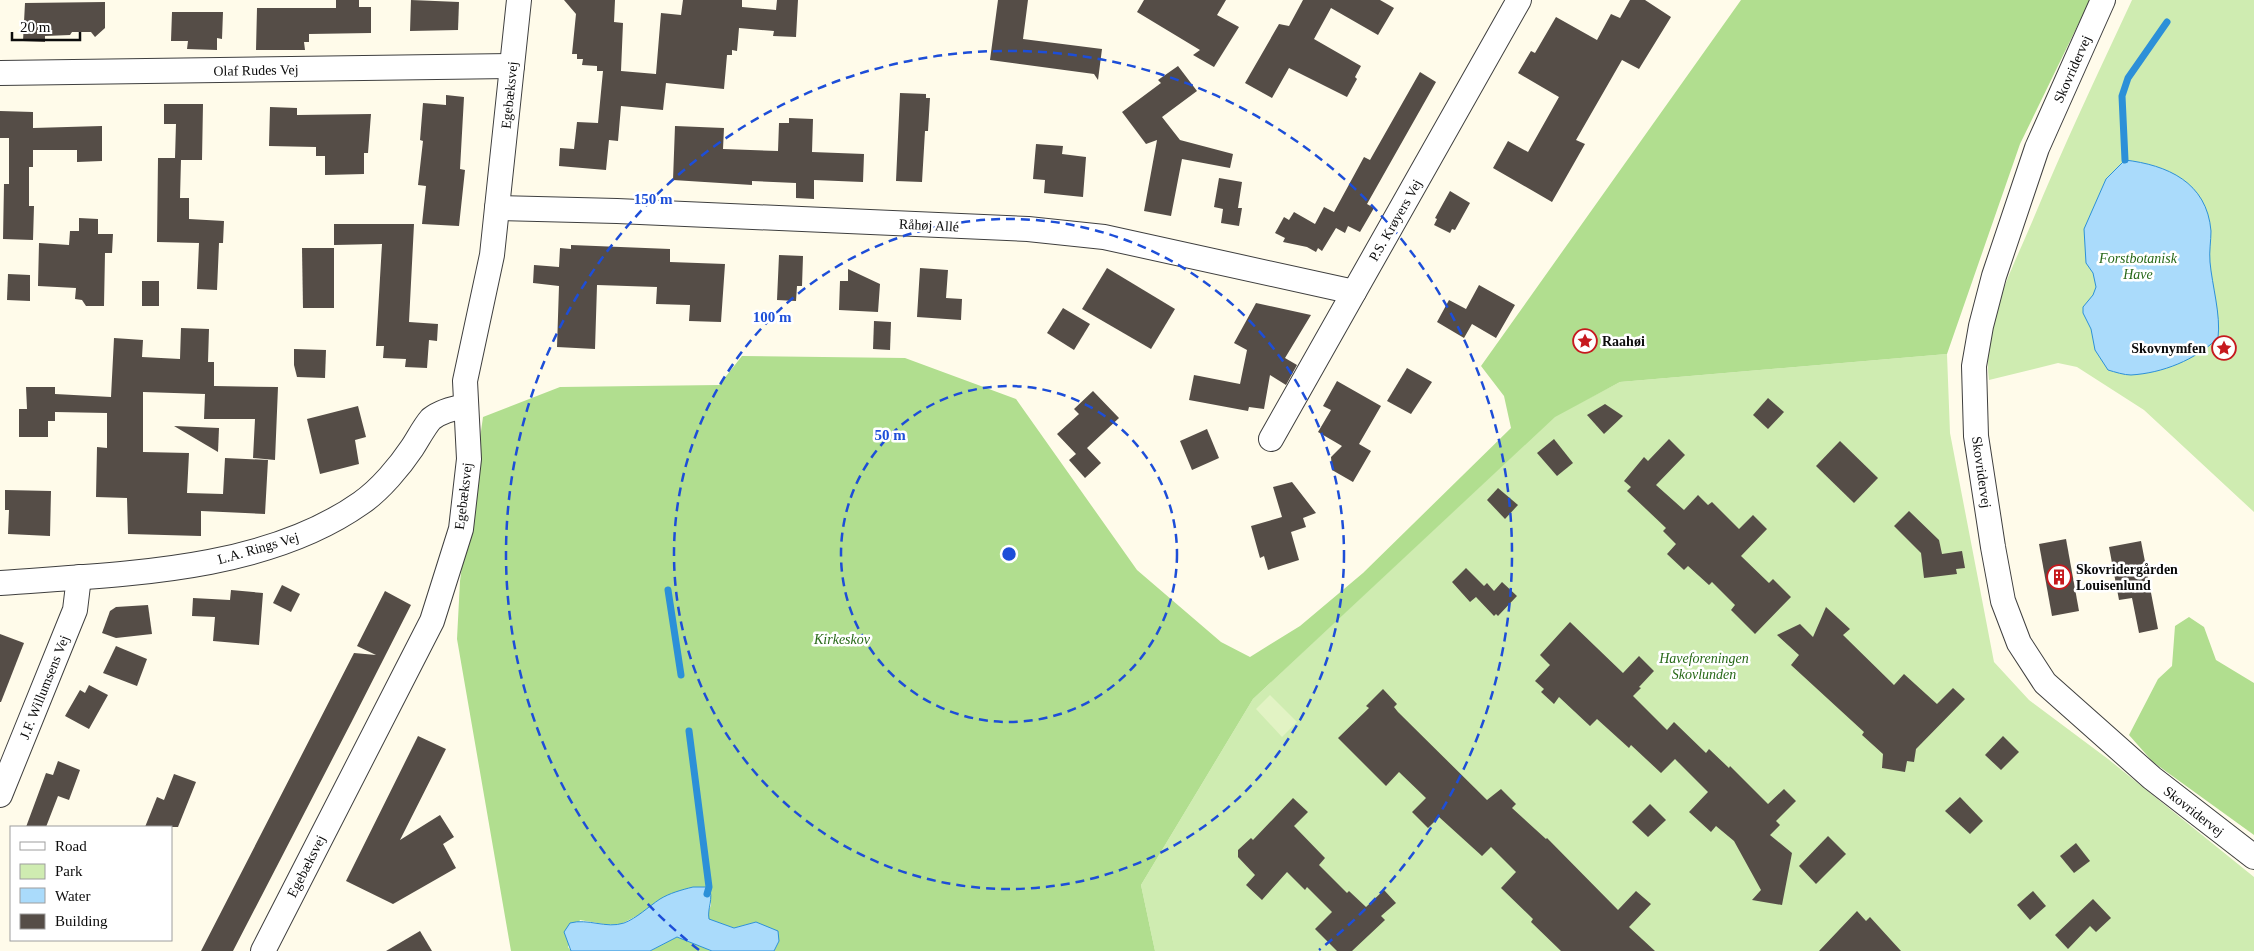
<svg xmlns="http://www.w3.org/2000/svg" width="2254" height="951" font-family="Georgia,serif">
	<rect width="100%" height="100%" fill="#fffbea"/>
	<g fill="#cfecb1">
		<path d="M2132,0H2254V512L2144,410L2077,367L2058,363L1989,380C1982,324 2011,272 2032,222C2063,147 2098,73 2132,0Z"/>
		<polygon points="1947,354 1950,433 1994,662 2029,700 2108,759 2254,877 2254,951 1155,951 1141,885 1253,699 1555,416 1620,382"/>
	</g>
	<g fill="#b1de8f">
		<polygon points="1741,0 2090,0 2020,144 1947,354 1620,382 1555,417 1253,699 1141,885 1155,951 774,951 779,941 756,922 734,928 708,919 708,913 711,905 706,887 700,889 693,887 621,924 609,925 580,920 568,947 571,951 511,951 457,639 460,581 483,417 560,387 719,385 742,356 905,358 1016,399 1137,570 1221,642 1250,657 1300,626 1363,573 1511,428 1504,396 1481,366"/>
		<polygon points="2189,617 2204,627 2216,660 2254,683 2254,835 2153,762 2129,735 2158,679 2172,666 2175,626"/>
		<polygon points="677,937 712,951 650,951"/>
	</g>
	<polygon fill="#e2f3c4" points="1270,695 1297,722 1282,737 1256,709"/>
	<g fill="#aadbfb" stroke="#2c90d8">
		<path d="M2125,160C2167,165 2207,182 2211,231C2211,241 2209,251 2210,262C2212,285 2221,315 2218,338C2195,360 2163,373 2131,375C2124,375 2115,372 2108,370L2095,350L2091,329L2083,313V307L2093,295L2096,287L2093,273L2086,263L2084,229L2106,179Z"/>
		<path d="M693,887H709C714,899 707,908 709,919L734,928L756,922L778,931L779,941L774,951H712L677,937L650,951H571L564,932L570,923C588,918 606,929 624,923C637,918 648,907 660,899C670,893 681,890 693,887Z"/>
	</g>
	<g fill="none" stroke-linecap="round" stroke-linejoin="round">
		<g stroke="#2c90d8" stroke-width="7">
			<polyline points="2125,160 2122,96 2128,78 2167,22"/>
			<polyline points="668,590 681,675"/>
			<polyline points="689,731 709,887 707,894"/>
		</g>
	</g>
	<g fill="#554d47">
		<polygon points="336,0 359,0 359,7 371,7 371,33 309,34 309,42 304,42 305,50 256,50 257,8 336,8"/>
		<polygon points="411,0 459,2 458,30 410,31"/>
		<polygon points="564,0 615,0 614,22 623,23 621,71 656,74 661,13 681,15 683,0 742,0 742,7 776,10 777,0 798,0 796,37 773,36 774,31 739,28 737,51 732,50 732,55 727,55 724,89 666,83 663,110 621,106 618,141 609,140 606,170 559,166 560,148 574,149 577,122 598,123 603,71 597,71 597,66 582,65 583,59 577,59 577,54 572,54 576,14"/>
		<polygon points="998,0 1028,0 1023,39 1102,49 1098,80 1094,74 990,60"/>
		<polygon points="1144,0 1226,0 1217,15 1239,27 1214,67 1193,55 1200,50 1137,12"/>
		<polygon points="1303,0 1380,0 1394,8 1378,35 1331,8 1314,39 1361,66 1355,77 1357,79 1347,97 1289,68 1272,98 1245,83 1279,24 1289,26"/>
		<polygon points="1630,0 1645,0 1671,17 1639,69 1622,60 1576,140 1585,144 1552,202 1493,168 1508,141 1528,152 1559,97 1518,73 1531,51 1535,53 1556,17 1597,40 1611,14 1620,18"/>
		<polygon points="105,2 105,28 95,37 91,32 72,32 70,35 45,36 45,42 23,41 25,3"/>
		<polygon points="172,12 223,12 222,39 217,38 217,50 187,49 188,41 171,41"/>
		<polygon points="1178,66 1197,91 1162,117 1180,140 1233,154 1230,168 1182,159 1171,216 1144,211 1157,140 1146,144 1122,112 1161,83 1158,80"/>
		<polygon points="1420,72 1436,82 1367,204 1374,208 1360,232 1348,226 1345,233 1336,228 1322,251 1318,248 1316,252 1307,247 1283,242 1285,238 1275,233 1284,217 1289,220 1294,212 1315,224 1324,207 1334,212 1364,157 1370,160"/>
		<polygon points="900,93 926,94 926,98 930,98 928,131 925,131 922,182 896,181"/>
		<polygon points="446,95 464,97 460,169 465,170 459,226 422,224 426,186 418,185 423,141 420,140 423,103 446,105"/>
		<polygon points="164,104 203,104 202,160 181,160 180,198 189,198 189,219 224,221 223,243 219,243 217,290 197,289 199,243 157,242 158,158 175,158 176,124 164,124"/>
		<polygon points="270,107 297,108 297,115 371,114 368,153 364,153 364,174 325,175 325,156 316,156 316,147 269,146"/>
		<polygon points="0,111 33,112 33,128 102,126 102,161 77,162 77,150 33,150 33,167 29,167 29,206 34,206 33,240 3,239 4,184 9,184 9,138 0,138"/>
		<polygon points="789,118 813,119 812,152 864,154 863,182 814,180 814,199 796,198 796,183 752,181 752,185 673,180 675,126 724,128 723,149 778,151 779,123 789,123"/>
		<polygon points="1036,144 1063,146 1062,154 1086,157 1083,197 1044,193 1045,180 1033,179"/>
		<polygon points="1219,178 1242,182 1238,208 1242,208 1239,226 1221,223 1223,209 1214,207"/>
		<polygon points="1450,191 1470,203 1455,230 1452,229 1450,233 1434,225 1437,219 1435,218"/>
		<polygon points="79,218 98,219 98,234 113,234 112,253 105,253 104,306 86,306 82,300 75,299 76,288 38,286 39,243 69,245 70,231 79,231"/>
		<polygon points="334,224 414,224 409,322 438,324 437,341 429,340 427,368 405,367 406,359 383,358 384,346 376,346 382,244 334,245"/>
		<polygon points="571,245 670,249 670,262 725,264 721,322 689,321 690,305 656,304 657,287 597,285 595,349 557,347 559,286 533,283 534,265 559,267 560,248 571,249"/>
		<polygon points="302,248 334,248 334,308 303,308"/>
		<polygon points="779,255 803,256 802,286 797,286 796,301 777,300"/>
		<polygon points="920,268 948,270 946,298 962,299 961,320 917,317"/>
		<polygon points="1107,268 1175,309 1151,349 1082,309"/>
		<polygon points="848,269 880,284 878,312 839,310 840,281 848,281"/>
		<polygon points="8,274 30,275 30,301 7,300"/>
		<rect x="142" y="281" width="17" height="25"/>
		<polygon points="1479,285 1515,305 1496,338 1472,324 1464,338 1437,322 1449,300 1466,309"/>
		<polygon points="1256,303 1311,315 1285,358 1297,365 1286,385 1270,375 1264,409 1249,407 1248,411 1189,400 1194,375 1240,384 1247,350 1234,343"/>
		<polygon points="1063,308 1090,324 1074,350 1047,333"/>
		<polygon points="874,321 891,322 890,350 873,349"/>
		<polygon points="181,328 209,329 208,362 214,362 214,386 278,387 275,460 253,458 255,419 204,419 205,394 143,392 143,452 189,453 187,493 223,494 225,458 268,460 265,514 201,511 201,536 128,534 127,498 96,497 97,447 107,448 107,413 55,412 55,421 48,421 48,437 19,437 19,409 27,409 26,387 55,387 55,394 111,397 114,338 143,340 142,357 180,359"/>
		<polygon points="294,349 326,350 325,378 297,377 294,365"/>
		<polygon points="1407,368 1432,382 1411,414 1387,401"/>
		<polygon points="1337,381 1381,406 1359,444 1371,451 1353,482 1332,470 1331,457 1342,446 1318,432 1331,410 1323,406"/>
		<polygon points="1093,391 1119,418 1087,448 1101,463 1085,478 1069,460 1076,454 1057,434 1079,414 1074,409"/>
		<polygon points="1768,398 1784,412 1768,429 1753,415"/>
		<polygon points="1605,404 1623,416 1604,434 1587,415"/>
		<polygon points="358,406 366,437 355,440 359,464 320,474 307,419"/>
		<polygon points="174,426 219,428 218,452"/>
		<polygon points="1207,429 1219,458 1192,470 1180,441"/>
		<polygon points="1554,439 1573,463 1557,476 1537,453"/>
		<polygon points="1669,439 1685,455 1656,485 1684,510 1698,495 1708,505 1712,502 1739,529 1753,515 1767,529 1741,556 1769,583 1773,579 1791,597 1755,634 1731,610 1735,605 1712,582 1709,585 1688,566 1684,570 1667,554 1676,544 1663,531 1666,528 1627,491 1631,487 1624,481 1644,457 1648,461"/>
		<polygon points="1840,441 1878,478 1854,503 1816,466"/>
		<polygon points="1292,482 1316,513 1303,518 1306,527 1291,532 1299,560 1268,570 1264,556 1260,558 1251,526 1282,517 1273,487"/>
		<polygon points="1498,488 1518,505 1505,519 1487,500"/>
		<polygon points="5,490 51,491 50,536 8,534 9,510 5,510"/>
		<polygon points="1909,511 1939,540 1942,554 1962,551 1965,568 1956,569 1957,574 1924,578 1921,553 1894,526"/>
		<polygon points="2066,539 2079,611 2052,616 2039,544"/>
		<polygon points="2141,541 2158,629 2139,633 2132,598 2119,600 2109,547"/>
		<polygon points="1466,568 1484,586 1487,583 1494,591 1502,582 1517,596 1498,616 1496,614 1494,616 1476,597 1470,602 1452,582"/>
		<polygon points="282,585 300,594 291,612 273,603"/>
		<polygon points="231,590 263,593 259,645 213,641 215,617 192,616 193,598 230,600"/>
		<polygon points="385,591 411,605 351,723 233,951 201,951 354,653 376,655 357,646"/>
		<polygon points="148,605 152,634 116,638 102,633 110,611 116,607"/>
		<polygon points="1826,607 1850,629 1843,635 1894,685 1904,674 1937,704 1953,688 1965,699 1916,749 1914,762 1907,761 1905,772 1882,768 1883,754 1862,735 1864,732 1791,665 1799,655 1777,635 1800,624 1813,637"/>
		<polygon points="1570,622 1623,673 1639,656 1654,671 1639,687 1641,688 1633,696 1667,730 1674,722 1706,753 1709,749 1729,768 1730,766 1768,804 1784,789 1796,801 1776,821 1780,825 1770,835 1792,853 1782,905 1752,900 1761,890 1734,841 1716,826 1711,832 1689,812 1708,792 1675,759 1661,773 1631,745 1629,748 1597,719 1590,726 1559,697 1554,704 1541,692 1544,689 1535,681 1550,665 1540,655"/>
		<polygon points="0,634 24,643 1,702 0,702"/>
		<polygon points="116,646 147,659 137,686 103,673"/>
		<polygon points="89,685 108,695 89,729 65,716 80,690 85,693"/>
		<polygon points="1383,689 1397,704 1394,707 1398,712 1487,800 1501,789 1516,804 1512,808 1546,839 1547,838 1618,910 1636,891 1651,904 1629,927 1655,951 1561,951 1531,922 1533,919 1501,888 1516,872 1491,847 1482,856 1439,817 1428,828 1412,812 1426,798 1399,772 1386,786 1338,738 1369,708 1366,706"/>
		<polygon points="418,736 446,749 400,840 440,815 454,837 443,844 456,868 393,904 346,881"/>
		<polygon points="2003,736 2019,752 2001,770 1985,755"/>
		<polygon points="58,761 80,770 69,800 58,796 46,827 26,827 46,773 53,775"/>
		<polygon points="174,774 196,782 178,827 145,827 157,797 164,800"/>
		<polygon points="1960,797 1983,821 1970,834 1945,811"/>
		<polygon points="1293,798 1308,812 1294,826 1325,858 1319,865 1347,893 1349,891 1366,907 1384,890 1396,903 1381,916 1385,920 1352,951 1337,951 1315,929 1332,912 1307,887 1305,890 1287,872 1262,900 1246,885 1255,875 1238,857 1238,850 1251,838 1253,840"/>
		<polygon points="1650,804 1666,820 1648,837 1632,822"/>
		<polygon points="1828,836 1846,854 1816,884 1799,866"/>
		<polygon points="2076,843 2090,861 2074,873 2060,856"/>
		<polygon points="2033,891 2046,906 2030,920 2017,905"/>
		<polygon points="2093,899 2111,918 2096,932 2090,926 2068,949 2055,935"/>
		<polygon points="1857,911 1866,921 1870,917 1901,951 1819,951"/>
		<polygon points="420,931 432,951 386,951"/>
	</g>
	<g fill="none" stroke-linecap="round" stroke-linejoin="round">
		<g stroke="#3f3f3f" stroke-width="26">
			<g id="minor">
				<polyline points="2103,0 2037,148 1994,276 1981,326 1974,366 1976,436 1993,547 2003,601 2019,643 2045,683 2152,778 2254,857"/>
				<polyline points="0,73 512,66"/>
				<polyline points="497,208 617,211 1028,229 1104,237 1354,292"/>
				<polyline points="1271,439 1519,0"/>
				<path d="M0,583C117,574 262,573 361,503C380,490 400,466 412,448C418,439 424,427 431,419C441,411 454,408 466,406"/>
				<polyline points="0,795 75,610 79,577"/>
				<polyline points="263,951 432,621 461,529 469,459 465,381 492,255 519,0"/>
			</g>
		</g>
		<use href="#minor" stroke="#fff" stroke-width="24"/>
	</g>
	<g fill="none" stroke="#1d4ed8" stroke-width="2.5" stroke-dasharray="9 6">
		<circle cx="1009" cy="554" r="168"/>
		<circle cx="1009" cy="554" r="335"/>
		<path d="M699 950A503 503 0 1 1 1319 950"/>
	</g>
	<defs>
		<g id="sight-ring" transform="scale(1.25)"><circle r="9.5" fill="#fff" stroke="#c6191e" stroke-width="1.5"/><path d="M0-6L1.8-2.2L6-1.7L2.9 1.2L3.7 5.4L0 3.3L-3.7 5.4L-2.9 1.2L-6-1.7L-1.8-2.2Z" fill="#c6191e"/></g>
		<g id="building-ring" transform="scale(1.25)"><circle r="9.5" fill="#fff" stroke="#c6191e" stroke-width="1.5"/><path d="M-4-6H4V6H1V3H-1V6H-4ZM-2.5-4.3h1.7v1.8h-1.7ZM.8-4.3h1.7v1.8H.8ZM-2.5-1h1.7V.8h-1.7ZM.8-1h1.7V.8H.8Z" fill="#c6191e"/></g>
	</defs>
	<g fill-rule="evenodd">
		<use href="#sight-ring" x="1585" y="341"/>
		<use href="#sight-ring" x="2224" y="348"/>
		<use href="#building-ring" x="2059" y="577"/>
	</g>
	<g text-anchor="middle" stroke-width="5" stroke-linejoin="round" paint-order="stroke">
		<g font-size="14" fill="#0c0c0c" stroke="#fff">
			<text transform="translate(2072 69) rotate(-66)" y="5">Skovridervej</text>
			<text transform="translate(256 70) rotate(-1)" y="5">Olaf Rudes Vej</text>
			<text transform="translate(509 95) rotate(-84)" y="5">Egebæksvej</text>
			<text transform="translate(1395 220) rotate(-60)" y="5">P.S. Krøyers Vej</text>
			<text transform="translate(929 225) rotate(3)" y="5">Råhøj Allé</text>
			<text transform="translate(1982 472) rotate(82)" y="5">Skovridervej</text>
			<text transform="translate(463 496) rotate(-83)" y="5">Egebæksvej</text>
			<text transform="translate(258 548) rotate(-16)" y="5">L.A. Rings Vej</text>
			<text transform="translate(44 687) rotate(-68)" y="5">J.F. Willumsens Vej</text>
			<text transform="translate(2194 811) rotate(38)" y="5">Skovridervej</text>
			<text transform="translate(306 866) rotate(-63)" y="5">Egebæksvej</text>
		</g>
		<g font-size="14" font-style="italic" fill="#276817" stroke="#fff">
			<text x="2138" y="263">Forstbotanisk<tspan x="2138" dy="16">Have</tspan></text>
			<text x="842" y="644">Kirkeskov</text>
			<text x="1704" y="663">Haveforeningen<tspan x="1704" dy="16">Skovlunden</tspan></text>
		</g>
		<g font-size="14" font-weight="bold" fill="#0c0c0c" stroke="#fff" text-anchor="start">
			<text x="1602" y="346">Raahøi</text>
			<text x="2206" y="353" text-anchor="end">Skovnymfen</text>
			<text x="2076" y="574">Skovridergården<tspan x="2076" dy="16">Louisenlund</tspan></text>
		</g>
	</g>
	<circle cx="1009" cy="554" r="8" fill="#1d4ed8" stroke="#fff" stroke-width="2.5"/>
	<g font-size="15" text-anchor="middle" font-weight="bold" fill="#1d4ed8" stroke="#fff" stroke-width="5" stroke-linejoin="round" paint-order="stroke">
		<text x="653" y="204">150 m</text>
		<text x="772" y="322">100 m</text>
		<text x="890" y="440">50 m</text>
	</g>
	<rect x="10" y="826" width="162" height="115" fill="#ffffff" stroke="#9e9e9e"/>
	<rect x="20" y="842" width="25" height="8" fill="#ffffff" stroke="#9e9e9e"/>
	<text x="55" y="851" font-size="15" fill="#0c0c0c">Road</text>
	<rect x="20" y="864" width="25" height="15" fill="#cfecb1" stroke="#9e9e9e"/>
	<text x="55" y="876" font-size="15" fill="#0c0c0c">Park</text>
	<rect x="20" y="888" width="25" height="15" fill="#aadbfb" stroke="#9e9e9e"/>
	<text x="55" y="901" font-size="15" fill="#0c0c0c">Water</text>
	<rect x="20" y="914" width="25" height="15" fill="#554d47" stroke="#9e9e9e"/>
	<text x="55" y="926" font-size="15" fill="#0c0c0c">Building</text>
	<path d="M12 32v8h68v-8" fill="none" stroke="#0c0c0c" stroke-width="2.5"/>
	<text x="20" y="32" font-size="15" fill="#0c0c0c" stroke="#ffffff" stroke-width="4" paint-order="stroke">20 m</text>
</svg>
